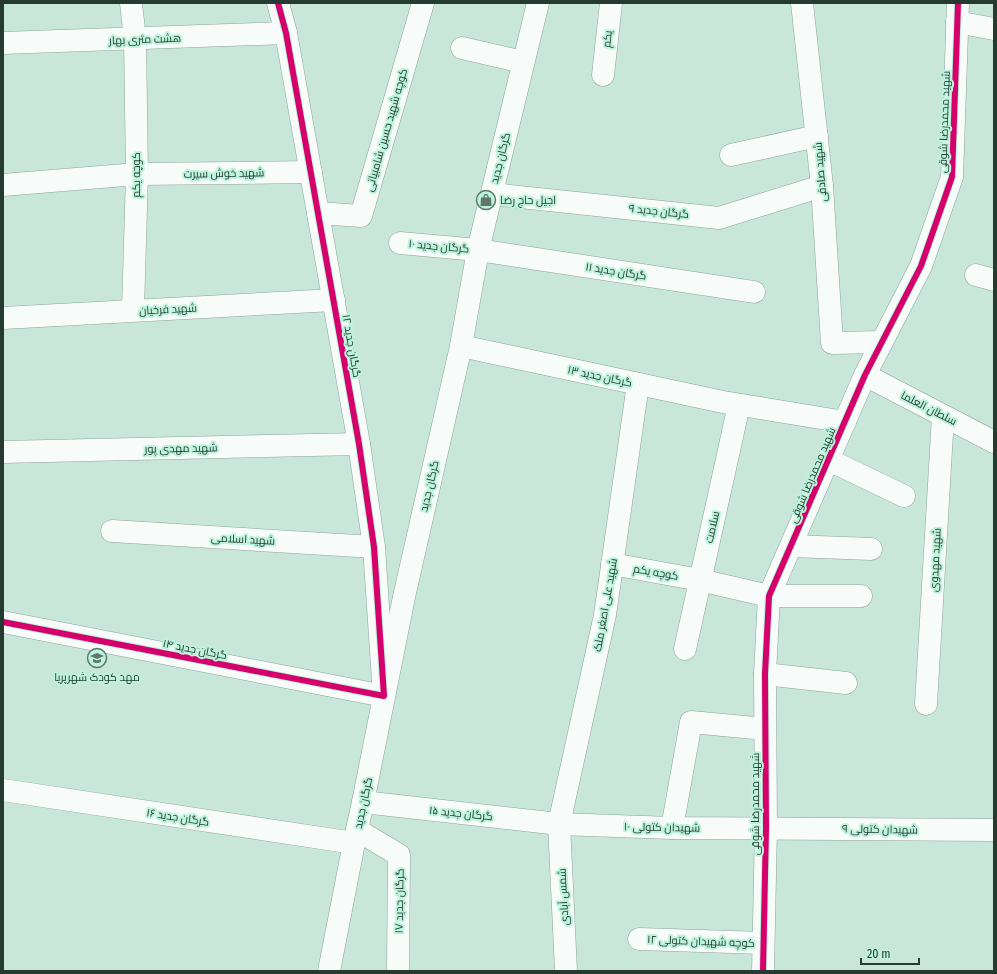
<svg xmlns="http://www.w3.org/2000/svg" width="997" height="974" font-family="'Fira Sans Condensed',Cairo,sans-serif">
	<rect width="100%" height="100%" fill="#c9e6da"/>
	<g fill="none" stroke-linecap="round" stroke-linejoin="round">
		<g stroke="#8da49b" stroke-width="23">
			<g id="minor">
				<polyline points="131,3 135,39 137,174 133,310"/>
				<polyline points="802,3 822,186 832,343 882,342"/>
				<polyline points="957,22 994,29"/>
				<polyline points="3,43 286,33"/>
				<polyline points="462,48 523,62"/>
				<polyline points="603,75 611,3"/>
				<polyline points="731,155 817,136"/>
				<polyline points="3,185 137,174 311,172"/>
				<polyline points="492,194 719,218 822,186"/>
				<polyline points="318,213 361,216 423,3"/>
				<polyline points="400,243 478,250 754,292"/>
				<polyline points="976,275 994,280"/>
				<polyline points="3,318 334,300"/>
				<polyline points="461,346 723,402 845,422"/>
				<polyline points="865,375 994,442"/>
				<polyline points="3,452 359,444"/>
				<polyline points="829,460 904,496"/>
				<polyline points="112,531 374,547"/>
				<polyline points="792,546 871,549"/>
				<polyline points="612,564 700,580 769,596 861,596"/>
				<polyline points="3,622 384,696 374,547 359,444 286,33 278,3"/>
				<polyline points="685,649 739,405"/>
				<polyline points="765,674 846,683"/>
				<polyline points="926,704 943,416"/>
				<polyline points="3,790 354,843"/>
				<polyline points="363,802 559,824 672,828 994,830"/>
				<polyline points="672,828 691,722 765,729"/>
				<polyline points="357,830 399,855 398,971"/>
				<polyline points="639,939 763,943"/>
				<polyline points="566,971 559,824 605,615 638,384"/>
				<polyline points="763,971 766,828 765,674 769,596 865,375 921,266 952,177 958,3"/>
			</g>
		</g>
		<g stroke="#8da49b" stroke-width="23">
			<polyline id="major" points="329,971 354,843 363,802 404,597 461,346 478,250 538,3"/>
		</g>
		<use href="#minor" stroke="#f7fbf9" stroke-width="22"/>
		<use href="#major" stroke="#f7fbf9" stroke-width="22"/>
		<g stroke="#bdf2db" stroke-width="8">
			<g id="cycleway">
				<polyline points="3,622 384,696 374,547 359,444 286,33 278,3"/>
				<polyline points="763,971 766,828 765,674 769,596 865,375 921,266 952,177 958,3"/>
			</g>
		</g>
		<use href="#cycleway" stroke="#d6006c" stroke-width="6"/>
	</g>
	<defs>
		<g id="shop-ring" transform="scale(1)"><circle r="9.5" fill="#bdf2db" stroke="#5e776d" stroke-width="1.5"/><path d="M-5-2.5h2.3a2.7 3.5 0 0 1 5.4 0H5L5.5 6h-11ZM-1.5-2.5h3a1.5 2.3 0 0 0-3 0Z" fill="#5e776d"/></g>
		<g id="school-ring" transform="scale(1)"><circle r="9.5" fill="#bdf2db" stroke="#5e776d" stroke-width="1.5"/><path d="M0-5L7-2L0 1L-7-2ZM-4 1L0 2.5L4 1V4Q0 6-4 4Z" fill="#5e776d"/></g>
	</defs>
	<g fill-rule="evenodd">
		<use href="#shop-ring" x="486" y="200"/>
		<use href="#school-ring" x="97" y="658"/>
	</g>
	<g text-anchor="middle" stroke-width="4" stroke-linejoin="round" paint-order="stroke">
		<g font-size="11" fill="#253b32" stroke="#bdf2db">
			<text transform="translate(145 39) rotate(-2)" y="4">هشت متری بهار</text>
			<text transform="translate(607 39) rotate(-84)" y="4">یکم</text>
			<text transform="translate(944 122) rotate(-88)" y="4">شهید محمدرضا شوقی</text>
			<text transform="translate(386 130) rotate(-74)" y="4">کوچه شهید حسین شامبیاتی</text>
			<text transform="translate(500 158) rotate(-76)" y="4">گرگان جدید</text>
			<text transform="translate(820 172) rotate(-95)" y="4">شهید صادقی</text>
			<text transform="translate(224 173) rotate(-1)" y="4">شهید خوش سیرت</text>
			<text transform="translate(136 175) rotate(-90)" y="4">کوچه یکم</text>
			<text transform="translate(659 211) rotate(6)" y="4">گرگان جدید ۹</text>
			<text transform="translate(439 246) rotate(5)" y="4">گرگان جدید ۱۰</text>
			<text transform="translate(616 271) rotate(9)" y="4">گرگان جدید ۱۱</text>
			<text transform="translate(168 309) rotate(-3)" y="4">شهید فرخیان</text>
			<text transform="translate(352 346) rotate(80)" y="4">گرگان جدید ۱۲</text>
			<text transform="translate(600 376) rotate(12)" y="4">گرگان جدید ۱۳</text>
			<text transform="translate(929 408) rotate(27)" y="4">سلطان العلما</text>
			<text transform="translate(181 448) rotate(-1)" y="4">شهید مهدی پور</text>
			<text transform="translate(812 475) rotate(-67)" y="4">شهید محمدرضا شوقی</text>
			<text transform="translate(429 486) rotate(-77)" y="4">گرگان جدید</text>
			<text transform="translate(712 527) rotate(-77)" y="4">سلامت</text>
			<text transform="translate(243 539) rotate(3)" y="4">شهید اسلامی</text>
			<text transform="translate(935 560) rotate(-87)" y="4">شهید مهدوی</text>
			<text transform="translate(656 572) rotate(10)" y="4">کوچه یکم</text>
			<text transform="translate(605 605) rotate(-80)" y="4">شهید علی اصغر ملک</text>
			<text transform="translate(195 649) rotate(11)" y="4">گرگان جدید ۱۴</text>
			<text transform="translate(363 803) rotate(-78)" y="4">گرگان جدید</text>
			<text transform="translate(755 804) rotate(-90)" y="4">شهید محمدرضا شوقی</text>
			<text transform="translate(461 813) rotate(6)" y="4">۱۵ گرگان جدید</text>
			<text transform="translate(178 817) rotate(9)" y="4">گرگان جدید ۱۶</text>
			<text transform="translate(662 827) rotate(1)" y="4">۱۰ شهیدان کتولی</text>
			<text transform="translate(880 829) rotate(1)" y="4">۹ شهیدان کتولی</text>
			<text transform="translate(563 897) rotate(-93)" y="4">شمس آبادی</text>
			<text transform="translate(399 901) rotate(-89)" y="4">۱۷ گرگان جدید</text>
			<text transform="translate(701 941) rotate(2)" y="4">کوچه شهیدان کتولی ۱۲</text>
		</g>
		<g font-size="11" fill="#253b32" stroke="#bdf2db" text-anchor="start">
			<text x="500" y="204">اجیل حاج رضا</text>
			<text x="97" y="681" text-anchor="middle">مهد کودک شهرپریا</text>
		</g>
	</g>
	<rect width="997" height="974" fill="none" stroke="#253b32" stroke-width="8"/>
	<path d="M861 958v6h58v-6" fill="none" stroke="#253b32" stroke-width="2"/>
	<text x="867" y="958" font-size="12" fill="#253b32" stroke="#bdf2db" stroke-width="3" paint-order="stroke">20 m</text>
</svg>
